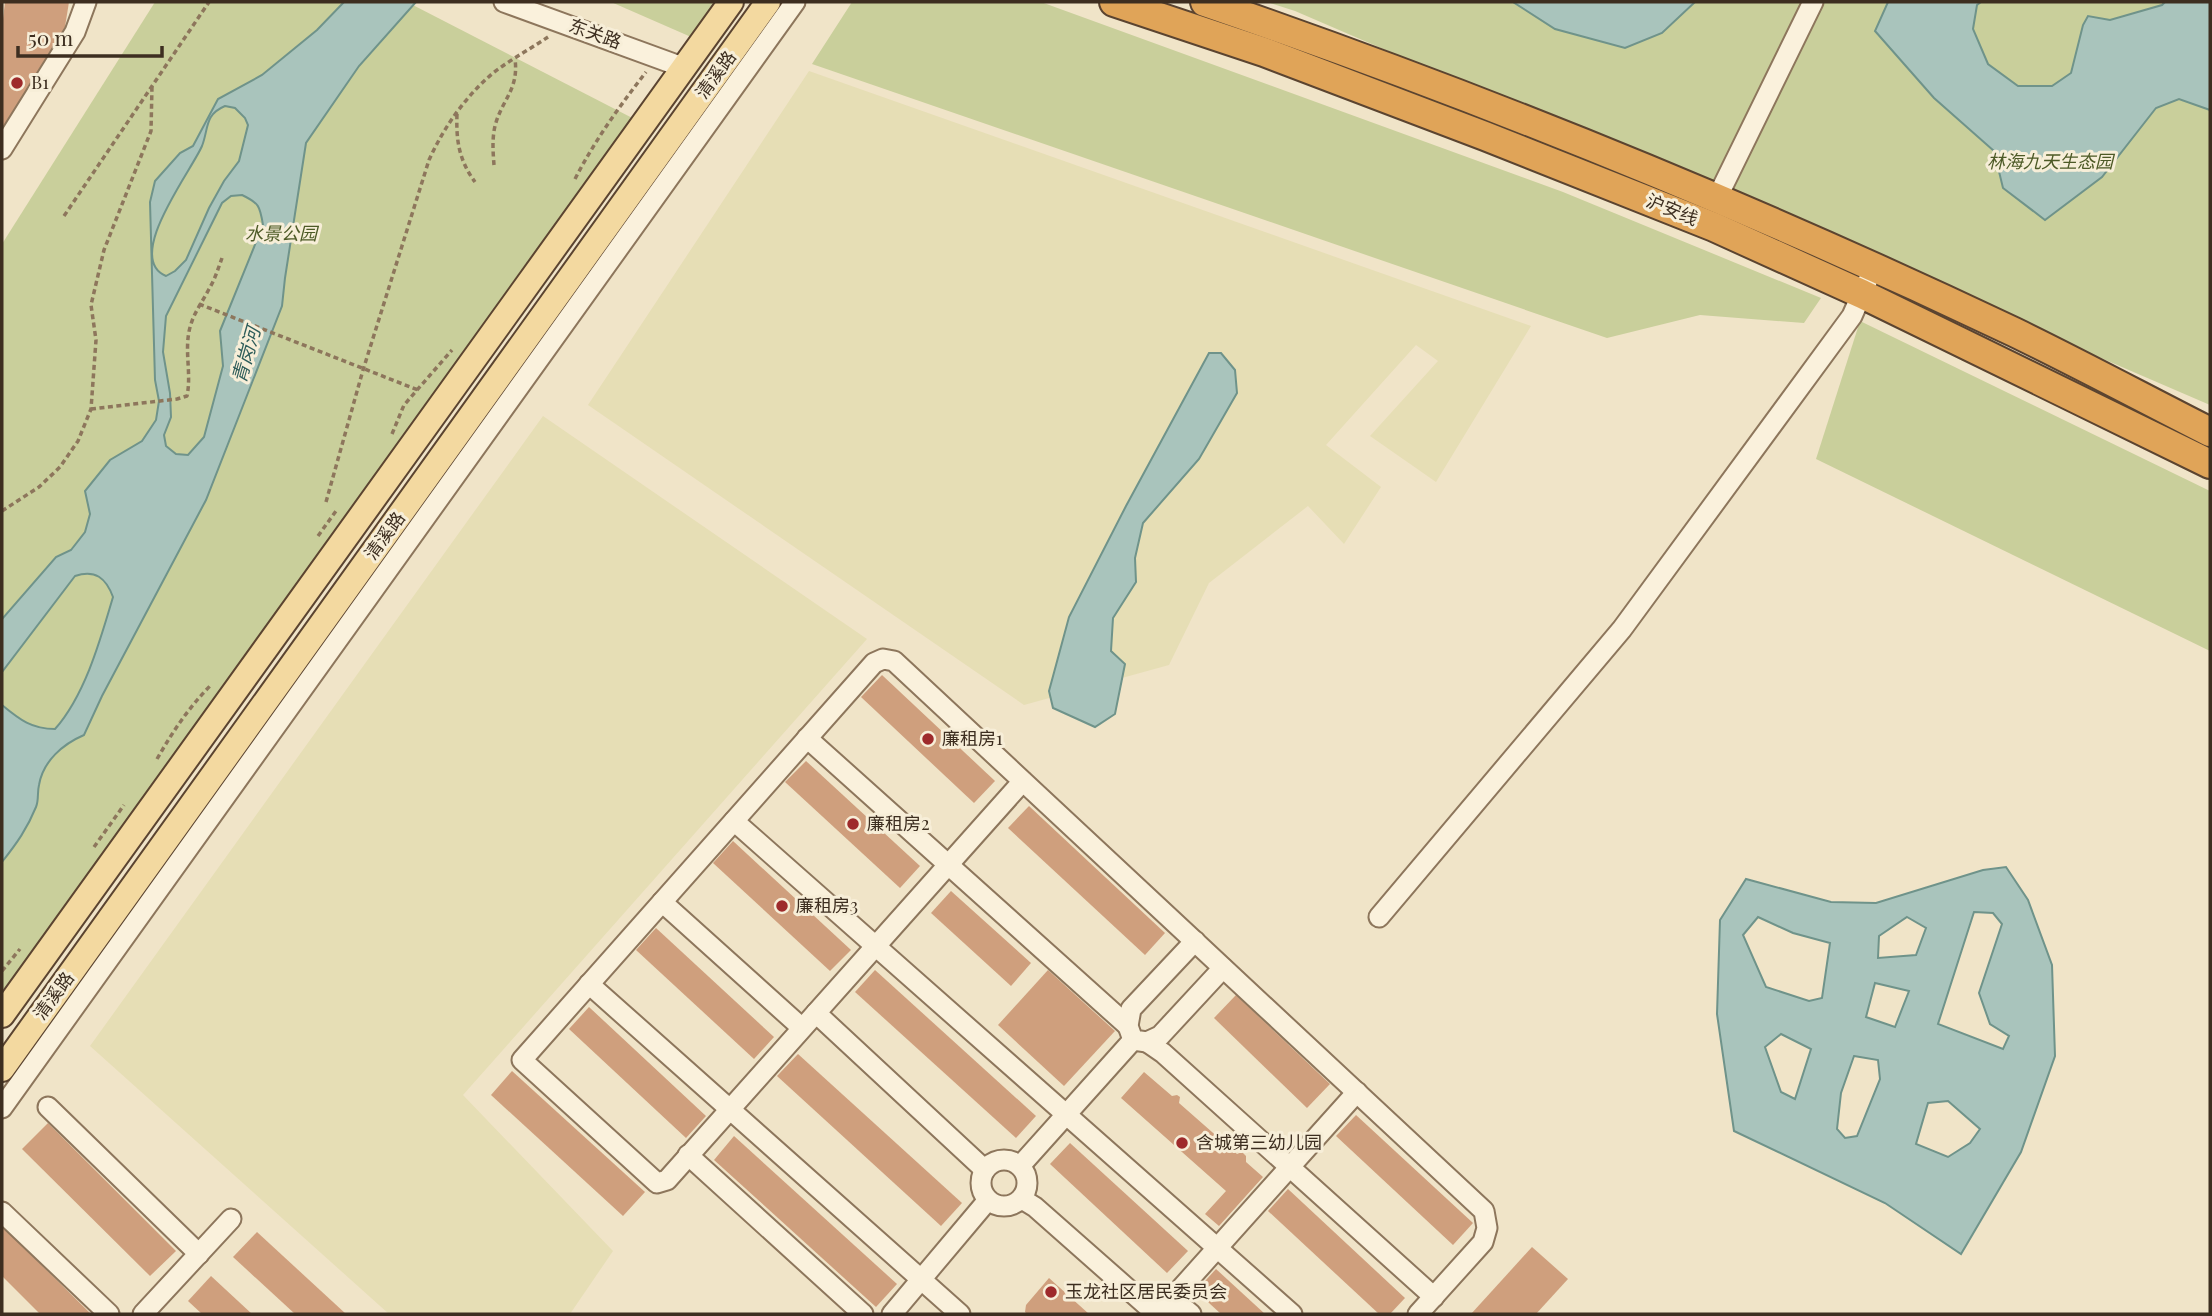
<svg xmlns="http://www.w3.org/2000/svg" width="2212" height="1316" font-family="'Playfair Display','Noto Sans SC',serif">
	<rect width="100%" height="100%" fill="#f0e4c8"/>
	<g fill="#e6deb5">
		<polygon points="809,71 1531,326 1436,482 1370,436 1438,361 1416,345 1326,445 1381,487 1344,544 1308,506 1209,583 1169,665 1024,705 588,405"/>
		<polygon points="543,416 867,639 463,1095 613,1251 570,1314 389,1314 90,1046"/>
	</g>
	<g fill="#c9cf9b">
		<polygon points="155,2 407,2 644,124 2,1015 2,244"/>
		<polygon points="611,2 723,2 698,40"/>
		<polygon points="852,2 1041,2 1563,192 1821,298 1804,323 1700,315 1607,338 812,64"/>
		<polygon points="1267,2 2210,2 2210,405 1295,11"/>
		<polygon points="1860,321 2210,491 2210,651 1816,459"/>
	</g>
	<g fill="#a9c4bc" stroke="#6f938a" stroke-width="2" fill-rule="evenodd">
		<path d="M344,2H416L359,66L306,143L285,278L282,306L206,500L102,696L84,735C63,744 43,761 39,785C37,793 39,800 36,807C27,829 17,843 2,862V705C20,720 32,729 55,729C85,695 100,641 113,597C106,578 95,569 75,576L2,672V619L56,557L71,550L85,532L90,514L85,491L110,460L142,441L156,420L159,401L155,380L150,202L155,181L180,153L193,146L218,99L262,75L317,30ZM225,106L235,108L245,118L248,125L239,161L224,181L209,208L186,260L175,271L166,276C123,258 192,170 202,146C209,128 204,115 225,106ZM242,195C259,203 260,206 263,225L220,331L223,366L204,437L188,455L176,454L166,446L164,435L171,417L170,393L163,352L166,316L222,203L231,196Z"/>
		<polygon points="1513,2 1695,2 1662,33 1625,48 1555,29"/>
		<polygon points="1888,2 1981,2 1977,5 1973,29 1988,64 2018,86 2052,86 2071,73 2083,25 2088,16 2110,20 2162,5 2165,2 2210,2 2210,110 2179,99 2156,108 2102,177 2045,220 2003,188 1994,151 1934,98 1875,31"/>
		<polygon points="1209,353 1221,353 1235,370 1237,393 1199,459 1143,523 1135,558 1136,582 1113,618 1111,651 1125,664 1115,714 1095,727 1053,708 1049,691 1069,617 1126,506"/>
		<path d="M2006,867L2028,900L2052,965L2055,1056L2021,1152L1961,1254L1885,1203L1734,1131L1717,1014L1720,920L1746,879L1831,902L1876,903L1983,870ZM1974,912L1993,913L2002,924L1979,993L1990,1024L2009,1036L2003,1049L1938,1024ZM1758,917L1793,933L1830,943L1822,998L1809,1001L1766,987L1743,935ZM1907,917L1926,928L1916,955L1878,958L1879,936ZM1875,983L1909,991L1895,1027L1866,1017ZM1781,1034L1811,1049L1795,1099L1781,1092L1765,1047ZM1854,1056L1878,1060L1880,1079L1857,1136L1845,1138L1837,1129L1841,1093ZM1948,1101L1980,1129L1970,1143L1948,1157L1916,1144L1928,1103Z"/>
	</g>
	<g fill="#cf9f7d">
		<polygon points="5,2 69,2 64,33 2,133 2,28"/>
		<polygon points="882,675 995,781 974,803 861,697"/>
		<polygon points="806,761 920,866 900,888 785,782"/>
		<polygon points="1029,806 1165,933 1145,955 1008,828"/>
		<polygon points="733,841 851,950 830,971 713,863"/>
		<polygon points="951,891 1031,963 1011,986 931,913"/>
		<polygon points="656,928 774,1037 754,1059 636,950"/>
		<polygon points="875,970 1036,1116 1016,1138 855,992"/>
		<polygon points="1048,970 1115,1031 1064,1086 998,1025"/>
		<polygon points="1236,995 1330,1084 1307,1108 1214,1018"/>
		<polygon points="589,1007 706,1116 686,1138 569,1029"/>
		<polygon points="798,1054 962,1203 941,1226 777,1076"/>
		<polygon points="512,1071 645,1192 623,1216 491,1095"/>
		<polygon points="1144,1072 1172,1096 1177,1095 1180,1097 1179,1103 1237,1154 1242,1152 1246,1156 1246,1162 1263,1177 1219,1226 1205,1214 1226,1191 1121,1098"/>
		<polygon points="1356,1115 1473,1223 1453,1245 1336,1136"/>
		<polygon points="48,1123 176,1251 150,1276 22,1149"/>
		<polygon points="734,1136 897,1284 876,1307 714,1160"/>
		<polygon points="1070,1143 1188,1251 1167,1273 1050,1164"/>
		<polygon points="1288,1189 1405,1298 1390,1314 1379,1314 1268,1211"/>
		<polygon points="2,1226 91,1314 40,1314 2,1276"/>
		<polygon points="257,1232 346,1314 295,1314 233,1257"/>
		<polygon points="1532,1247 1568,1279 1536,1314 1471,1314"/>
		<polygon points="1216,1269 1265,1314 1221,1314 1196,1291"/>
		<polygon points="211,1276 252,1314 202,1314 188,1301"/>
		<polygon points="1049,1278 1089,1314 1027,1314 1025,1312 1026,1305"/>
	</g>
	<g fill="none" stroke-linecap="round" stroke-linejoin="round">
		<g stroke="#8d765c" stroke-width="23">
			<g id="minor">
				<polyline points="504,2 685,68"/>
				<polyline points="2,149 75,32 86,2"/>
				<polyline points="1717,198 1813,2"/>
				<polyline points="807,738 1128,1026"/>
				<path d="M1023,781L667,1180L657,1183L522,1060L874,663L883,659L894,661C1091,844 1287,1028 1484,1211L1487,1228L1483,1242L1418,1314"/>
				<polyline points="734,821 1292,1314"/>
				<polyline points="662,902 802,1028"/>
				<polyline points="1379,917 1622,629 1852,316 1867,282"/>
				<polyline points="1195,941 1131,1009 1128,1026 1133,1040 1147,1042 1160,1036 1223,968"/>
				<polyline points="589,984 960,1314"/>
				<polyline points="816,1013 985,1170"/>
				<polyline points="1147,1042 1163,1053 1434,1297"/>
				<polyline points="48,1107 199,1254"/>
				<polyline points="2,1108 795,2"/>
				<polyline points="688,1155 863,1314"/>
				<circle cx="1004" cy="1183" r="23"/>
				<polyline points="1020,1166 1133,1040"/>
				<polyline points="1022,1199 1035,1207 1154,1312"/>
				<polyline points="2,1212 109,1314"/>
				<polyline points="1167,1304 1357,1092"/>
				<path d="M1159,1309C1172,1301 1180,1304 1191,1314"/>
				<polyline points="143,1314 231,1219"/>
				<polyline points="892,1314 988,1200"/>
			</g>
		</g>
		<g stroke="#5b4430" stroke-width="28">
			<g id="major">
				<polyline points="2,1015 731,2"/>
				<polyline points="2,1069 768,2"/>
			</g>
		</g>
		<g stroke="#5b4430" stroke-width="32">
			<g id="highway">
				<polyline points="1114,2 1264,52 1485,136 1714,227 1862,294 2210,464"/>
				<path d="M1205,2C1481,97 1751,207 2014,332C2080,364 2145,399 2210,432"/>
			</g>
		</g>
		<g stroke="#8d765c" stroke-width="3.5" stroke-dasharray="5 3.5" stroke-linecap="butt">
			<path d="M457,114C456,141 459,160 475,182"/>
			<path d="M494,165C493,152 492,139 495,126C502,99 519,90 515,59"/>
			<path d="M575,179C595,140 619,107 646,72"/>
			<polyline points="64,216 209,2"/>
			<polyline points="199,304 418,390"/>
			<path d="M91,409L177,399L187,396C192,372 183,348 191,324C195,311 203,301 209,289C215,279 218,269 222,258"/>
			<polyline points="392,434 404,405 452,350"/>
			<path d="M326,502L363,370L429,160C444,127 465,97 493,73C510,60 530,49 548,37"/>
			<polyline points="2,511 39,487 60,467 78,441 91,409 96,340 91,305 104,250 151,131 152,86"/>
			<polyline points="318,536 336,511"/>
			<path d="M157,759C173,731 189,707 212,684"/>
			<polyline points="94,847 124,805"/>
			<polyline points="2,971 20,949"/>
		</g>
		<use href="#minor" stroke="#faf1dc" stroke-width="19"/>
		<use href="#major" stroke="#f3d9a0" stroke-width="24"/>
		<use href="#highway" stroke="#e0a458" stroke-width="28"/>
	</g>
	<g fill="#9e2a2b" stroke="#f7eed8" stroke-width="2.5">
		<circle cx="17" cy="83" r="7"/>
		<circle cx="928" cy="739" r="7"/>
		<circle cx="853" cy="824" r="7"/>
		<circle cx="782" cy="906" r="7"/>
		<circle cx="1182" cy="1143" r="7"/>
		<circle cx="1051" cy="1292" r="7"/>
	</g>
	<g text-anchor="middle" stroke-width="6" stroke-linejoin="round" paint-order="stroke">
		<g font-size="18" fill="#3d2e20" stroke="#f7eed8">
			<text transform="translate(595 34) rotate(20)" y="6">东关路</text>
			<text transform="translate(716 75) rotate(-54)" y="6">清溪路</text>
			<text transform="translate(1672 210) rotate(22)" y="6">沪安线</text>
			<text transform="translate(385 536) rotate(-54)" y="6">清溪路</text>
			<text transform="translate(54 996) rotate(-54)" y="6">清溪路</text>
		</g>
		<g font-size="18" fill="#3d2e20" stroke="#f7eed8" text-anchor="start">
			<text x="31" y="89">B1</text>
			<text x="942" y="745">廉租房1</text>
			<text x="867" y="830">廉租房2</text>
			<text x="796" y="912">廉租房3</text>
			<text x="1196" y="1149">含城第三幼儿园</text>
			<text x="1065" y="1298">玉龙社区居民委员会</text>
		</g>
		<g font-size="18" font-style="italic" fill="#4d5a26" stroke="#f7eed8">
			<text x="2050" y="168">林海九天生态园</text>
			<text x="281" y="240">水景公园</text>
		</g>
		<g font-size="19" font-style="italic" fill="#2f5d5a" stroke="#f7eed8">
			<text transform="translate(246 355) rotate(-74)" y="7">青岗河</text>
		</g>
	</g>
	<rect width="2212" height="1316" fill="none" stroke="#3d2e20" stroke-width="7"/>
	<path d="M18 46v10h144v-10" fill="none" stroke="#3d2e20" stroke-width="3.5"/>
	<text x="28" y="46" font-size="21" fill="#3d2e20" stroke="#f7eed8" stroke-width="5" paint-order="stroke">50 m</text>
</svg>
